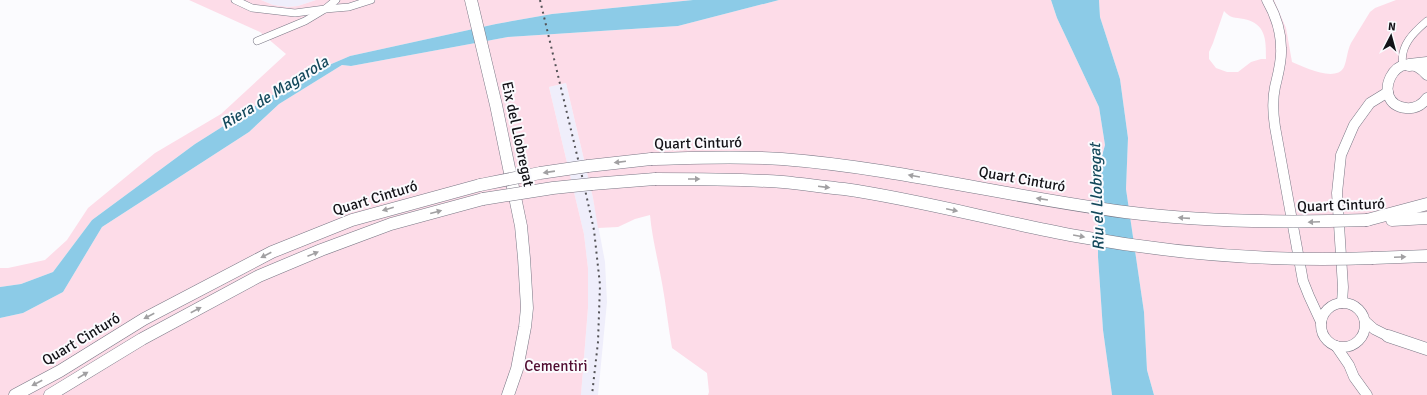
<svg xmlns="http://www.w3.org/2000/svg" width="1427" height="395" font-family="Signika,sans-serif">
	<rect width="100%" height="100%" fill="#fbfbfe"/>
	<g fill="#efeefb">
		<polygon points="261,0 316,0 298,6 288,7 273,5"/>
		<polygon points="566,83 593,198 605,262 607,302 598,395 581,395 588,308 588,268 584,234 549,87"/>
	</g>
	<g fill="#fddce8" fill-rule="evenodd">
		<polygon points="189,0 261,0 273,5 288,7 298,6 316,0 693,0 552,14 496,24 350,56 301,77 195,144 92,220 53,272 21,284 0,287 0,268 8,268 45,260 67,240 88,208 155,153 221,114 286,54 260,32"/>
		<path d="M779,0H1051L1057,18L1099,107L1105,145L1098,170V257L1103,330L1112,395H708L709,392L707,373L672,348C668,326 666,304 662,283C658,260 652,238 650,215L635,219L618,227L598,228L593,198L566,83L549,87L584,234L588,268V308L581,395H0V318L23,313L63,292L102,227L249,132L279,104L342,65L351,66L508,37L678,26Z"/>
		<path d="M1099,0H1274L1286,28L1292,62C1304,67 1336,83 1344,67C1347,60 1347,51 1351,43L1370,12L1375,8L1396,0H1427V395H1154L1147,370L1144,312L1126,189L1128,138L1120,79L1100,17ZM1224,11C1231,19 1234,17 1244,19C1266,24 1266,39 1266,59H1261L1251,62L1238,72H1227L1216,68L1209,59V52L1213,43Z"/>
	</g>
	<g fill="#8ccbe7">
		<polygon points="693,0 779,0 678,26 508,37 351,66 342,65 279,104 249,132 102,227 63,292 23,313 0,318 0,287 21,284 53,272 92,220 195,144 301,77 350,56 496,24 552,14"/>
		<polygon points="1051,0 1099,0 1100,17 1120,79 1128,138 1126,189 1144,312 1147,370 1154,395 1112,395 1103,330 1098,257 1098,170 1105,145 1099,107 1057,18"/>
	</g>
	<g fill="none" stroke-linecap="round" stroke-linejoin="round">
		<g stroke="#797785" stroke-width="8">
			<g id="street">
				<polyline points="235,0 252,8 295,13 325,9 336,0"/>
				<polyline points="257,41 305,21 325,9 349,7 371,0"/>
				<path d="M1403,65C1399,46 1414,32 1427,21"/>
			</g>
		</g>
		<g stroke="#797785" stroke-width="11">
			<g id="secondary">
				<path d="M1267,0C1275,14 1281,32 1281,48C1282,61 1278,74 1275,87C1272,101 1273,114 1275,127L1303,281L1309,296L1321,322"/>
				<path d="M1427,75C1396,40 1368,104 1406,108C1415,109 1422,105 1427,98"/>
				<polyline points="1342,303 1343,287 1337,193 1341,155 1354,125 1370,103 1388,92"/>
				<circle cx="1343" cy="325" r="22"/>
				<polyline points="1365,321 1374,329 1388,336"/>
				<polyline points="1336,346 1349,365 1354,377 1367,395"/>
			</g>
		</g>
		<g stroke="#797785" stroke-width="13">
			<g id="highway">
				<polyline points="471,0 496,105 521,226 524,258 527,308 525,327 517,369 508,395"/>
				<polyline points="1409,65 1427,63"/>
				<polyline points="588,166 651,159"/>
				<polyline points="592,184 655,179"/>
				<polyline points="1367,220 1427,204"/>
				<polyline points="1392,220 1427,218"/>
				<polyline points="1373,258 1427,256"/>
				<polyline points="1388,336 1427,349"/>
				<polyline points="15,395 60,371 144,319 272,252 352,220 480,185"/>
				<polyline points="50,395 142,339 259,276 321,250 391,224 483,199"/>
			</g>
		</g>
		<use href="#street" stroke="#fff" stroke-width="7"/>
		<use href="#secondary" stroke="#fff" stroke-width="10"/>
		<use href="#highway" stroke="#fff" stroke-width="12"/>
		<polyline stroke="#535256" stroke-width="2" stroke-dasharray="2 4" stroke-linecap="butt" points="540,0 582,176 594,230 600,285 598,342 592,395"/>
		<g stroke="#797785" stroke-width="13" stroke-linecap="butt">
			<g id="highway-bridge">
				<path d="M651,159C695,158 738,156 782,159C897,168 1010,197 1125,212C1206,222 1286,223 1367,220"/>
				<path d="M655,179C698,179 740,179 783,182C803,184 824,187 844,189C922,200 999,222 1076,236C1174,254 1273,262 1373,258"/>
				<polyline points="480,185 540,173 588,166"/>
				<polyline points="483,199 553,188 592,184"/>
			</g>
		</g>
		<use href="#highway-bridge" stroke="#fff" stroke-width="12"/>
	</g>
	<defs><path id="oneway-solid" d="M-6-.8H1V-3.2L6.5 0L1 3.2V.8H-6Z"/></defs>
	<g fill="#a1a0a2">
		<use href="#oneway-solid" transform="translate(620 162) rotate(173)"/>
		<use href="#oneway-solid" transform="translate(549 172) rotate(172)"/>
		<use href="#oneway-solid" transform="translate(914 176) rotate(-170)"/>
		<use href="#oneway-solid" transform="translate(694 179)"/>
		<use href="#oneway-solid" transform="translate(824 187) rotate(7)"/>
		<use href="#oneway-solid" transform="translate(1042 199) rotate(-171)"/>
		<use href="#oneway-solid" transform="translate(388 209) rotate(164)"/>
		<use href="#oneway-solid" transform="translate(952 210) rotate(12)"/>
		<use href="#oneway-solid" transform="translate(436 212) rotate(-15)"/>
		<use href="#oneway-solid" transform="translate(1184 218) rotate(-176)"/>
		<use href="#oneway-solid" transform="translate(1314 222) rotate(178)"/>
		<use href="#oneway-solid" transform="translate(1079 236) rotate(10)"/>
		<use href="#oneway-solid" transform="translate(313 254) rotate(-22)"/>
		<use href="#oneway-solid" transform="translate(266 255) rotate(153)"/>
		<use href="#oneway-solid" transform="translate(1400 257) rotate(-2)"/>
		<use href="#oneway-solid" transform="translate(196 310) rotate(-28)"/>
		<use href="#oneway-solid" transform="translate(149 316) rotate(152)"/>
		<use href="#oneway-solid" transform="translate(83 375) rotate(-31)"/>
		<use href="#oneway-solid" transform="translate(37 383) rotate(152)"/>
	</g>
	<g text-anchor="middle" stroke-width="4" stroke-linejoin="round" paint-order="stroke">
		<g font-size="15" fill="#131217" stroke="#fbfbfe">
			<text transform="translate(518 134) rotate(78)" y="5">Eix del Llobregat</text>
			<text transform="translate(698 143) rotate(-1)" y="5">Quart Cinturó</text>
			<text transform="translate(1022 179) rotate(10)" y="5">Quart Cinturó</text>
			<text transform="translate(375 198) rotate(-17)" y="5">Quart Cinturó</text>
			<text transform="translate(1341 205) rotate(-2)" y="5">Quart Cinturó</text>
			<text transform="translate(81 339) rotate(-31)" y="5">Quart Cinturó</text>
		</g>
		<g font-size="15" fill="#510d31" stroke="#fbfbfe">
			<text x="556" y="371">Cementiri</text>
		</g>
		<g font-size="16" font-style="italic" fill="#14495c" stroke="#fbfbfe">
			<text transform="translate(274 92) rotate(-32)" y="6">Riera de Magarola</text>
			<text transform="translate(1096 197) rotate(-92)" y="6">Riu el Llobregat</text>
		</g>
	</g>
	<g transform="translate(1391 36) rotate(6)" stroke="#fbfbfe" stroke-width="3" paint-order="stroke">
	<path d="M0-3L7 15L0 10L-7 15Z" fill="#131217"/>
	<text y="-6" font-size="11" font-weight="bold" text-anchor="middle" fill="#131217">N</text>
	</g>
</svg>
